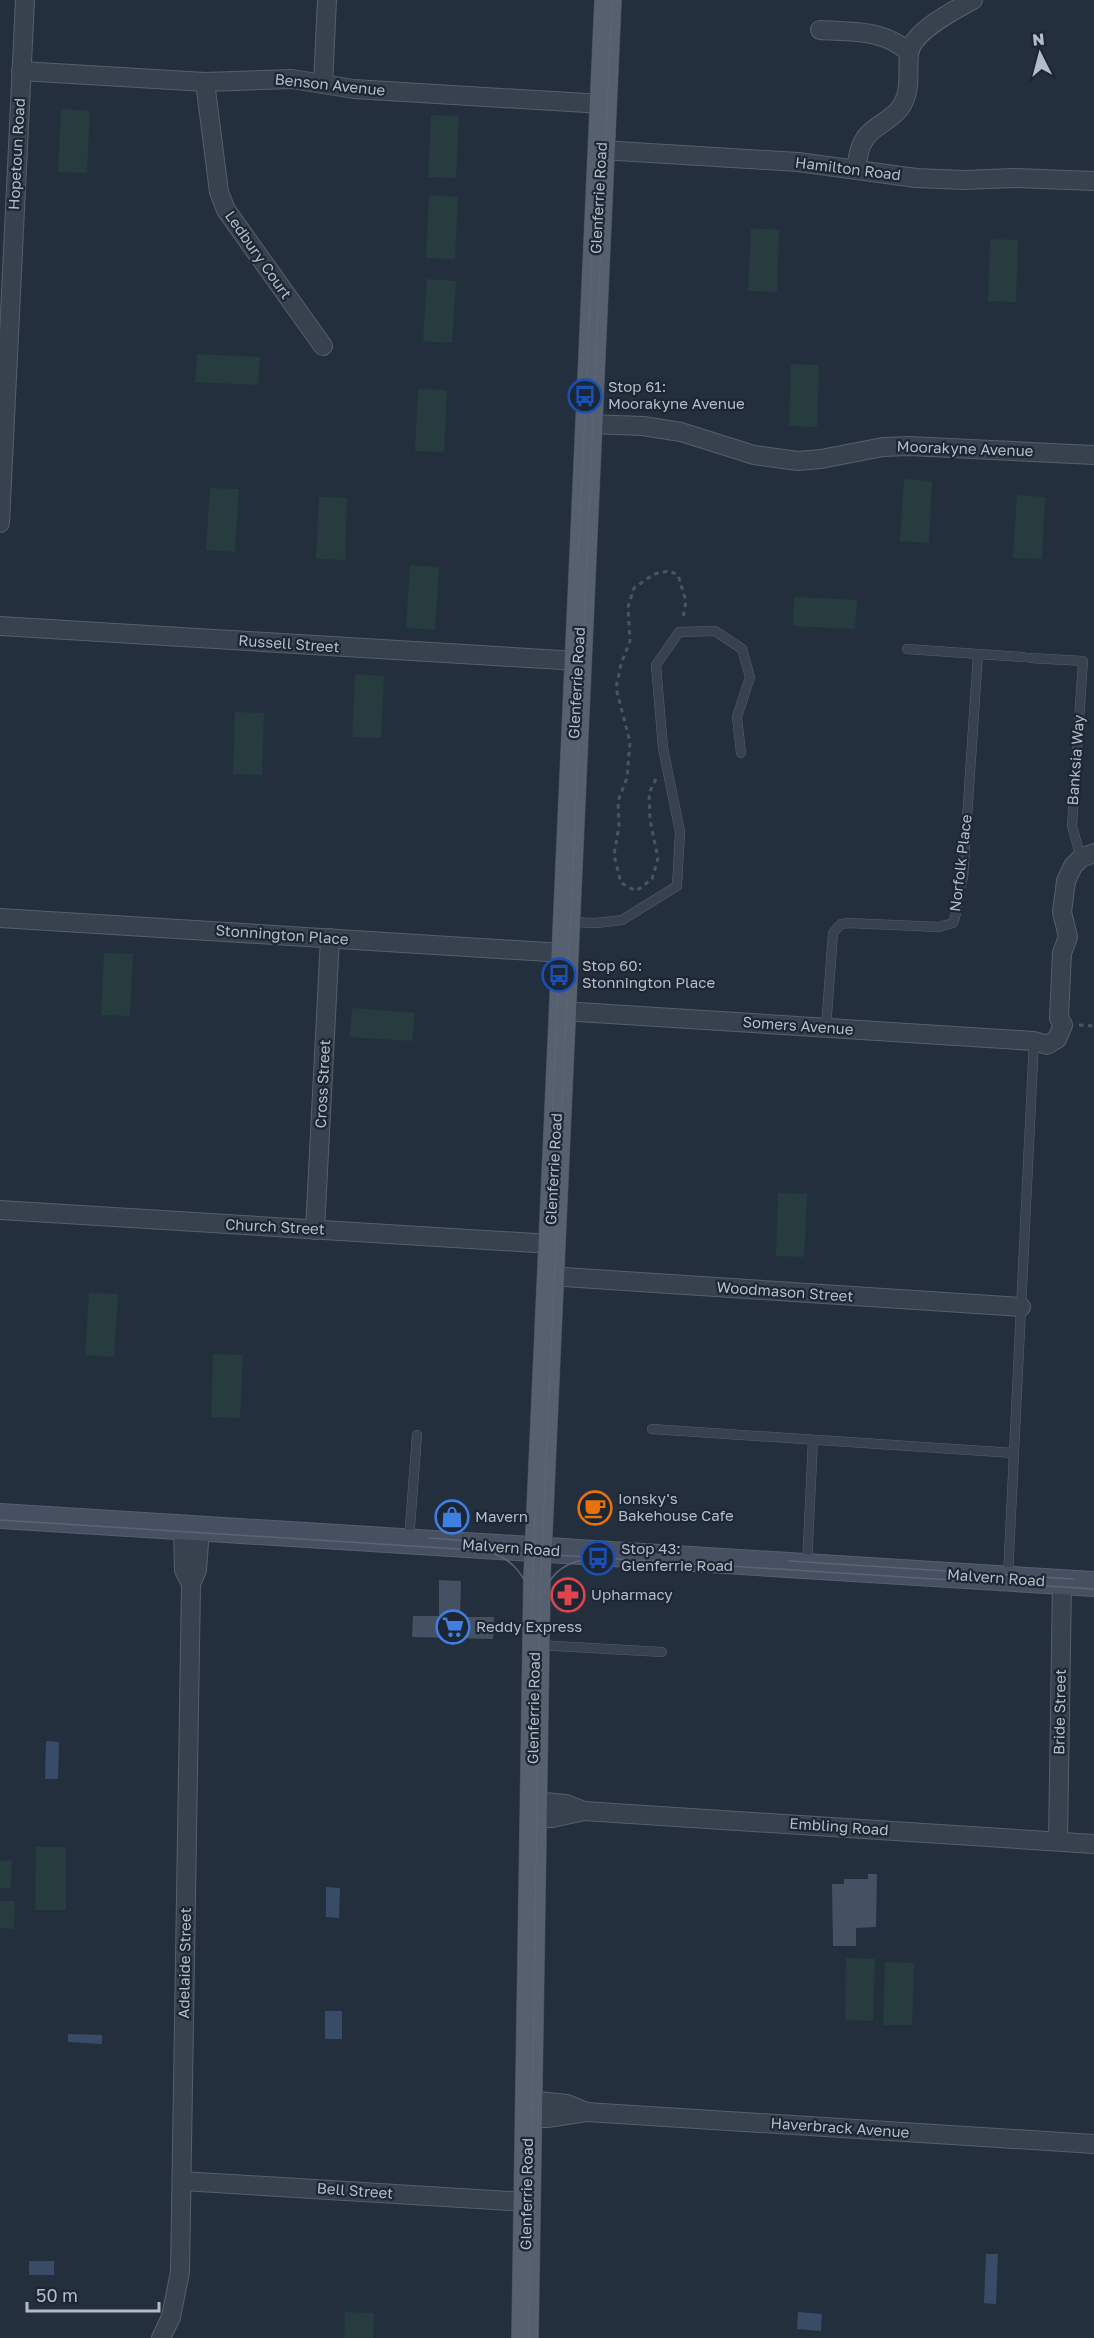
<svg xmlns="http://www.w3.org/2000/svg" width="1094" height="2338" font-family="'Golos Text',sans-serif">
	<rect width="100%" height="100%" fill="#242f3e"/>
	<g fill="#263c3f">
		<polygon points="61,109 90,111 87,173 58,172"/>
		<polygon points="431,115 459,116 456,178 428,177"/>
		<polygon points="429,195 458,197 455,259 426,258"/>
		<polygon points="751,228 779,230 777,292 748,291"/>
		<polygon points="990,239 1018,240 1016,302 988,301"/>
		<polygon points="427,279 456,281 452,343 423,341"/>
		<polygon points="197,354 260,357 258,385 195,382"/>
		<polygon points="791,364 819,365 817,427 789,426"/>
		<polygon points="418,389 447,390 444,452 415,451"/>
		<polygon points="904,479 932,481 929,543 900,541"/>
		<polygon points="210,488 239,489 235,552 206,550"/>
		<polygon points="1017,495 1045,497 1042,559 1013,558"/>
		<polygon points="319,497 347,498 345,560 316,559"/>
		<polygon points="410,565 439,567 435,630 406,628"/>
		<polygon points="794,597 857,600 855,629 793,626"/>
		<polygon points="355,674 384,676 381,738 352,737"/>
		<polygon points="235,712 264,713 262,775 233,774"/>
		<polygon points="104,953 133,954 130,1016 101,1015"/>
		<polygon points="352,1008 415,1013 412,1041 350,1037"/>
		<polygon points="778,1193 807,1194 804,1257 776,1256"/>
		<polygon points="89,1293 118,1294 114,1357 85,1355"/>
		<polygon points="213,1354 243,1355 240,1418 211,1417"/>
		<polygon points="36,1847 66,1847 66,1910 35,1910"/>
		<polygon points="0,1860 12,1861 11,1888 0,1888"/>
		<polygon points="0,1901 15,1901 14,1929 0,1928"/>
		<polygon points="846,1958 875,1959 873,2021 845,2020"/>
		<polygon points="885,1962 914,1963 912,2025 883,2025"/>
		<polygon points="345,2312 374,2313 373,2338 344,2338"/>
	</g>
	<g fill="#394c67">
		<polygon points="46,1741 59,1742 58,1779 45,1779"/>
		<polygon points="326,1887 340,1888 339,1918 326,1917"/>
		<rect x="325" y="2011" width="17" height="28"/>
		<polygon points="68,2034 102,2035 102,2044 68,2042"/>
		<polygon points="986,2254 998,2254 996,2304 984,2303"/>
		<rect x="29" y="2261" width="25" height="14"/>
		<polygon points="798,2312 822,2314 821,2331 797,2329"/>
	</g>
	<g fill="#455162">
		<polygon points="439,1580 461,1581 460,1617 494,1617 493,1639 412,1637 413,1616 439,1616"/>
		<polygon points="868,1874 877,1874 876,1927 856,1928 856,1946 833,1946 832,1884 844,1884 844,1879 868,1879"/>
	</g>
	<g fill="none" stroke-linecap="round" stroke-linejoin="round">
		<g stroke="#565f6c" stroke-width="10">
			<g id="lane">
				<polyline points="907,649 1023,657"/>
				<polyline points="1030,658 1083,661 1072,826 1081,858"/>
				<polyline points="568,922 596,923 622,920 677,886 680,832 663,748 656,665 679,632 715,631 742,649 750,677 737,717 741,753"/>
				<path d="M826,1028L833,933L841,924L849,923L939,927L953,923C959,908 957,893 963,878L978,654"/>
				<polyline points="652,1429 1014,1453"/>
				<polyline points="409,1540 417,1435"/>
				<polyline points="807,1566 813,1440"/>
				<polyline points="1008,1576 1034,1041"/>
				<polyline points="537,1645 662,1652"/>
			</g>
		</g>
		<g stroke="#565f6c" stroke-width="20">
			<g id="street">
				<path d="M820,30C853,32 882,29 909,52"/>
				<polyline points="21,71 205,82 292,79 354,89 603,104"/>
				<polyline points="205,82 219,192 226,210 323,346"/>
				<polyline points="323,84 327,0"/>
				<polyline points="601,150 798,162 916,178 964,180 1013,178 1094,181"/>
				<path d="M856,168C858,160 858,150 863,142C870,127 890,122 900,108C912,91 907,74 909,55C910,32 955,10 973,0"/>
				<polyline points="589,424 643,426 681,432 754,455 798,461 821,459 883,447 909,446 1094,455"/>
				<polyline points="0,523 25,0"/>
				<polyline points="0,626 578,661"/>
				<polyline points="0,918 564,953"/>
				<polyline points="562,1011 1034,1041 1047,1045 1057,1039 1063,1025 1059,1018 1062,953 1068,937 1062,912 1066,881 1073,866 1081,858 1094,853"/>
				<polyline points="0,1210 551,1244"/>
				<polyline points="315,1230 330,938"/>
				<polyline points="549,1276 1021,1307"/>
				<polyline points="183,1528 184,1570 191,1584"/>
				<polyline points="532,1801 566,1804 584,1811 1094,1844"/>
				<polyline points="532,1818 552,1818 584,1811"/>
				<polyline points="1058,1841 1062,1582"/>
				<polyline points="528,2100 567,2104 586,2112"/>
				<polyline points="528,2118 547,2118 586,2112 1094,2144"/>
				<polyline points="182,2181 527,2202"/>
				<polyline points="161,2338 171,2317 180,2272 191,1584 197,1570 200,1529"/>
			</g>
		</g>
		<g stroke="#565f6c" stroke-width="26">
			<polyline id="secondary" points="0,1516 1094,1584"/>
		</g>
		<g stroke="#414a57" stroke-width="28">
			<polyline id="primary" points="525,2338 537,1577 608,0"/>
		</g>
		<g stroke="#44595c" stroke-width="3" stroke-dasharray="4.5 4.5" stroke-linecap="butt">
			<polyline points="656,779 649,793 650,820 658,858 652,879 636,891 621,883 614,855 619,826 618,801 627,778 630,742 616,688 621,664 630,641 628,607 634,588 654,574 669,571 678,575 686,601 683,619"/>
			<polyline points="1079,1025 1094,1026"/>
		</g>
		<use href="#lane" stroke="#38414e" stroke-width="9"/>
		<use href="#street" stroke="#38414e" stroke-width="18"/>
		<use href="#secondary" stroke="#465061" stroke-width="24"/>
		<use href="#primary" stroke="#56606e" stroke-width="27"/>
		<g stroke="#5a6575" stroke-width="1.5">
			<polyline points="578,560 594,215"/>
			<polyline points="550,1165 559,962"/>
			<polyline points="0,1520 1094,1589"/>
			<polyline points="429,1538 495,1543"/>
			<path d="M495,1554C512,1560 525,1576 529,1593"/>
			<polyline points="789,1561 1073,1579"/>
			<path d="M543,1596C549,1576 563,1564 582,1560"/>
			<polyline points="531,1636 535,1516"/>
			<polyline points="529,2338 540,1597 612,0"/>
		</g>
	</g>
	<defs>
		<g id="bus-ring" transform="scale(1.725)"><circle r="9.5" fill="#1d2633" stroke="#1a4fb4" stroke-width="1.5"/><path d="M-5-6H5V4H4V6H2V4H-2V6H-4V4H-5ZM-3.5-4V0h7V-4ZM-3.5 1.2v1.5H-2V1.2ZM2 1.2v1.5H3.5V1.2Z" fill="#1a4fb4"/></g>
		<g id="cafe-ring" transform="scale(1.725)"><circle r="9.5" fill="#1d2633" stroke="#e8710a" stroke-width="1.5"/><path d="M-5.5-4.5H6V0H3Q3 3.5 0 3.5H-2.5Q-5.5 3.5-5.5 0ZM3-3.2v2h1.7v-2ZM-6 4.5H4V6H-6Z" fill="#e8710a"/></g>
		<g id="shop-ring" transform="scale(1.725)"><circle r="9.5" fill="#1d2633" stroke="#3f7fe0" stroke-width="1.5"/><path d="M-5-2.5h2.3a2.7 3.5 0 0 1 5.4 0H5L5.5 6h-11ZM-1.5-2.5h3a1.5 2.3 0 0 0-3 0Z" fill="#3f7fe0"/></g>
		<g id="pharmacy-ring" transform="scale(1.725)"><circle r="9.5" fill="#1d2633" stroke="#e0444e" stroke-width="1.5"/><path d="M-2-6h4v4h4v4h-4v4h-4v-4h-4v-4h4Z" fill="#e0444e"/></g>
		<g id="supermarket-ring" transform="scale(1.725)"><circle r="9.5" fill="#1d2633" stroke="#3f7fe0" stroke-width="1.5"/><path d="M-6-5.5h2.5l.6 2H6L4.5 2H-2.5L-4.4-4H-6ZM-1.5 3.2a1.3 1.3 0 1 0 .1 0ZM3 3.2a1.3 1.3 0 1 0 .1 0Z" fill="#3f7fe0"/></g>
	</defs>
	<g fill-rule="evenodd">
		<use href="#bus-ring" x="585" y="396"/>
		<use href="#bus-ring" x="559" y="975"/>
		<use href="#cafe-ring" x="595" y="1508"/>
		<use href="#shop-ring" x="452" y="1517"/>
		<use href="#bus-ring" x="598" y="1558"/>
		<use href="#pharmacy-ring" x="568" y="1595"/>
		<use href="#supermarket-ring" x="453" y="1627"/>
	</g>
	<g text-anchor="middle" stroke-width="4.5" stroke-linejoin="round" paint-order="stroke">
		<g font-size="15" fill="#b4bcc9" stroke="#1d2633">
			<text transform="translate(330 85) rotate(6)" y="5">Benson Avenue</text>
			<text transform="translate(17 154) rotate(-87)" y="5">Hopetoun Road</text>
			<text transform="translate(848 169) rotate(7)" y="5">Hamilton Road</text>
			<text transform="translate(599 198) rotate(-87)" y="5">Glenferrie Road</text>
			<text transform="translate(258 255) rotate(55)" y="5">Ledbury Court</text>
			<text transform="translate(965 449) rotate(2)" y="5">Moorakyne Avenue</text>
			<text transform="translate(289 644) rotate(4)" y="5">Russell Street</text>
			<text transform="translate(577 683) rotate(-87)" y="5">Glenferrie Road</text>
			<text transform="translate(1076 760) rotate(-86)" y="5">Banksia Way</text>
			<text transform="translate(961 863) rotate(-83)" y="5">Norfolk Place</text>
			<text transform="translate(282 935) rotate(4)" y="5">Stonnington Place</text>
			<text transform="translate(798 1026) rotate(4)" y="5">Somers Avenue</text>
			<text transform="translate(323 1084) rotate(-87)" y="5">Cross Street</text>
			<text transform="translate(554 1169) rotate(-87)" y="5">Glenferrie Road</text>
			<text transform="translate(275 1227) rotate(3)" y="5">Church Street</text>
			<text transform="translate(785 1292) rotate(4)" y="5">Woodmason Street</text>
			<text transform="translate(511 1548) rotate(4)" y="5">Malvern Road</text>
			<text transform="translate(996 1578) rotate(4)" y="5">Malvern Road</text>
			<text transform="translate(534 1708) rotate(-89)" y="5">Glenferrie Road</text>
			<text transform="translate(1060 1712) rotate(-89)" y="5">Bride Street</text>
			<text transform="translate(839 1827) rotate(4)" y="5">Embling Road</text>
			<text transform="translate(185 1963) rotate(-89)" y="5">Adelaide Street</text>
			<text transform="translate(840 2128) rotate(4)" y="5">Haverbrack Avenue</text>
			<text transform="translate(355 2191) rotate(4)" y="5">Bell Street</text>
			<text transform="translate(527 2194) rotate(-89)" y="5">Glenferrie Road</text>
		</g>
		<g font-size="15" fill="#b4bcc9" stroke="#1d2633" text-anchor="start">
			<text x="608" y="392">Stop 61:<tspan x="608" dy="17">Moorakyne Avenue</tspan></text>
			<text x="582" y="971">Stop 60:<tspan x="582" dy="17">Stonnington Place</tspan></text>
			<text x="618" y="1504">Ionsky's<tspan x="618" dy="17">Bakehouse Cafe</tspan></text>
			<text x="475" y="1522">Mavern</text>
			<text x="621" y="1554">Stop 43:<tspan x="621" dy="17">Glenferrie Road</tspan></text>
			<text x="591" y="1600">Upharmacy</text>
			<text x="476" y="1632">Reddy Express</text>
		</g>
	</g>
	<g transform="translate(1040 54) rotate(354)" stroke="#1d2633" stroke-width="4.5" paint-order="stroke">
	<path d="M0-4.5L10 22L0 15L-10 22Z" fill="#b4bcc9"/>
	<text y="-9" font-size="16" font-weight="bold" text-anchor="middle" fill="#b4bcc9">N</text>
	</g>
	<path d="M27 2302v9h132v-9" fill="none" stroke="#b4bcc9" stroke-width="3"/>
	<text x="36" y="2302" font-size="18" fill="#b4bcc9" stroke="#1d2633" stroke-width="4.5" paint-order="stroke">50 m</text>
</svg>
